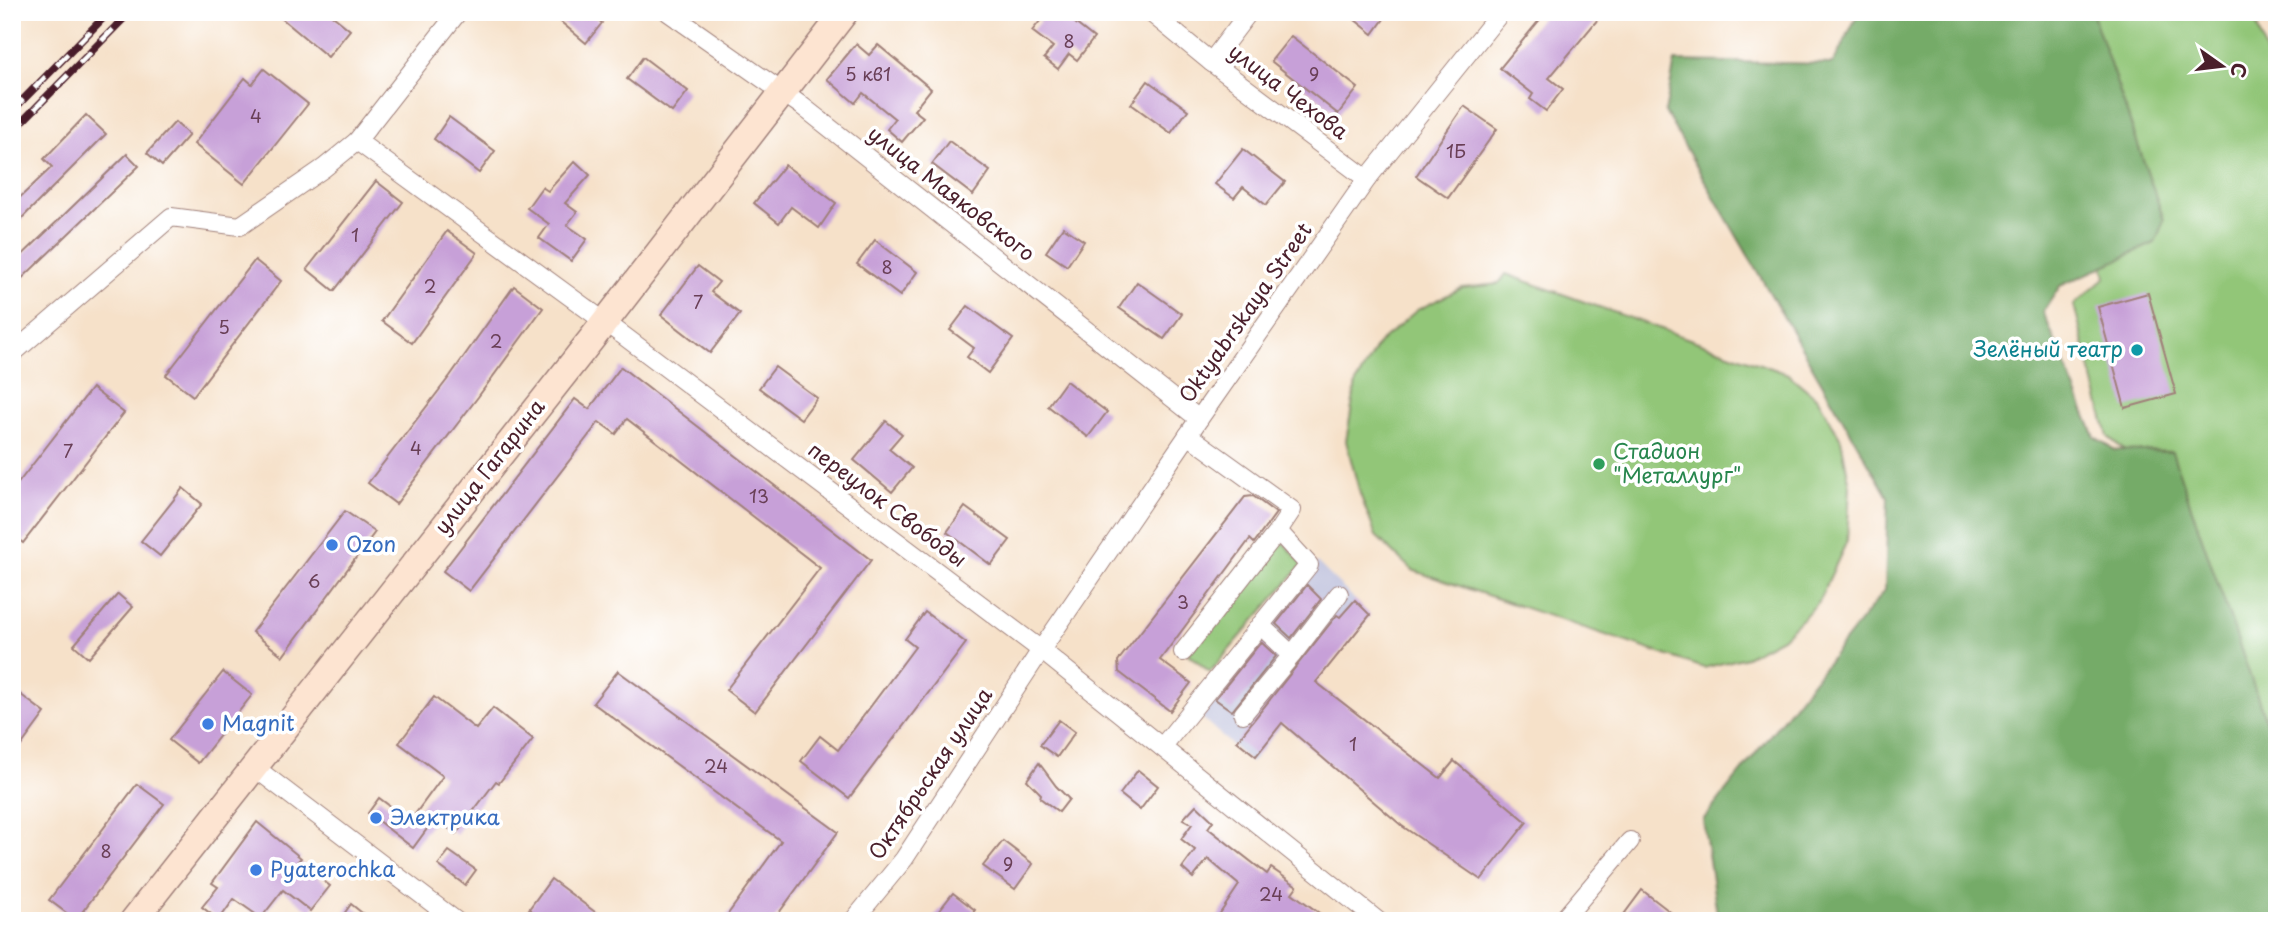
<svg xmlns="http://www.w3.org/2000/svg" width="2289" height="933" font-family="'Playpen Sans',sans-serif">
	<rect width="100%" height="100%" fill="#fff"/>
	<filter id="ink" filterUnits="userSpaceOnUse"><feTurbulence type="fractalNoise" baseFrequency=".0143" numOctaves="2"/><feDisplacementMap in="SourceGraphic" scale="14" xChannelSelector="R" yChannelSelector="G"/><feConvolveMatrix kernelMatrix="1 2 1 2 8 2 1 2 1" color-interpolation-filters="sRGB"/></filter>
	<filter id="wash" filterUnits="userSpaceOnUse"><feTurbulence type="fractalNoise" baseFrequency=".00686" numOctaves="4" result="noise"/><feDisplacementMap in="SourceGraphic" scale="28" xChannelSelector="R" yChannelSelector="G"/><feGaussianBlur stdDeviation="1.57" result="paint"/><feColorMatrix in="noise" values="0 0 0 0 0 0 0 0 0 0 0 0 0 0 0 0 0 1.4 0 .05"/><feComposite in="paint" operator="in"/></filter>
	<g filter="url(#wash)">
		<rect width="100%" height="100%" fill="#f6e1c9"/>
		<polygon fill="#c0c2dd" points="1317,562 1370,615 1251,763 1198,714"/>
		<g fill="#92c678" stroke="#6e7252" stroke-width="2">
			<polygon points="2045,12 2253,12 2277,90 2277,166 2275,164 2277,169 2277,760 2146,468 2108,437 2074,305 2106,277"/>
			<polygon points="1506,274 1788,374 1818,399 1841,439 1850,486 1847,541 1818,603 1782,638 1746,657 1704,668 1412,570 1376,536 1360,494 1346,441 1356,383 1378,344 1417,310 1462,288 1499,284"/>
			<polygon points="1281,540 1303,564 1210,672 1188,654"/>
		</g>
		<polygon fill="#75ab68" stroke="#60654a" stroke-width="2" points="1859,12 2092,12 2164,220 2155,243 2060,286 2043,312 2095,437 2115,450 2172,452 2277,753 2277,921 1718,921 1703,820 1885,590 1888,497 1665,112 1675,61 1833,64"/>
		<g id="blocks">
			<g fill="#c7a0d8">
				<polygon points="274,12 328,12 350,30 328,57"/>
				<polygon points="549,12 589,12 602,23 586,43"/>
				<polygon points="1028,12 1061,12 1094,38 1077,60 1069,54 1058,69 1044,58 1053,47 1032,31 1040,21"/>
				<polygon points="1345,12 1389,12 1373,34"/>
				<polygon points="1546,12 1604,12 1549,78 1563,89 1546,111 1530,99 1533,94 1500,68"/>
				<polygon points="1291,36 1358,88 1338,114 1271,61"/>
				<polygon points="856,44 869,55 878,45 931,89 914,110 923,117 902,142 887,129 895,119 863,93 855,103 827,79"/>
				<polygon points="643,57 688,91 672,112 627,79"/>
				<polygon points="264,69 308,104 244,184 194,144 245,78 252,84"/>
				<polygon points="1148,81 1188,110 1171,133 1131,104"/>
				<polygon points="1464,106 1497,129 1448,198 1416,176"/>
				<polygon points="86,115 106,134 12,228 12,205 52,167 44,159"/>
				<polygon points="449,117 495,151 479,173 434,139"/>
				<polygon points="175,122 189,135 162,166 147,153"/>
				<polygon points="949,141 990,171 973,195 932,164"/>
				<polygon points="1243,149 1285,182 1266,205 1243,187 1234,198 1215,184"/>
				<polygon points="127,154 139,166 12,288 12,265"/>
				<polygon points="575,161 590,175 565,203 577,212 567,225 587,239 571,261 539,238 549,224 527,208 542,187 548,191"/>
				<polygon points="785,165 836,203 819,228 791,207 779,223 754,203"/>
				<polygon points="376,181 403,202 334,291 307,269"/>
				<polygon points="1063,227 1084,241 1067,266 1046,252"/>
				<polygon points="447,231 477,253 412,343 382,321"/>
				<polygon points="875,240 917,272 900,296 857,264"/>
				<polygon points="255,260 281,281 193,396 166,375"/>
				<polygon points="698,266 719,282 711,292 740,314 710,353 661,315"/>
				<polygon points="1137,282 1182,314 1164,339 1119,308"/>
				<polygon points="514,286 543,308 478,397 396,504 368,483 450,376"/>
				<polygon points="2148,293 2176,394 2125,408 2098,307"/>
				<polygon points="968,306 1013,339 988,373 967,357 974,348 950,330"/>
				<polygon points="621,367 871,560 755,712 726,690 820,568 627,419 616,434 599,422 469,591 443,571 575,399 589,409"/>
				<polygon points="775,367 817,398 801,419 759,388"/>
				<polygon points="1066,381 1107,412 1088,437 1048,406"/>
				<polygon points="92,388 124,413 23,543 12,534 12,491"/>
				<polygon points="886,421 902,434 889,449 912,468 892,492 854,460"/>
				<polygon points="183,488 202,504 160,556 141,541"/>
				<polygon points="1253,496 1276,513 1254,543 1250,539 1160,660 1191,683 1170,711 1119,672 1118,661 1245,497"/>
				<polygon points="965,507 1010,540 991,565 947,532"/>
				<polygon points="345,511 375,532 283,656 252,632"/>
				<polygon points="1307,585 1321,599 1291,638 1276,624"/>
				<polygon points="118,594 133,607 89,658 74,645"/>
				<polygon points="1355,600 1370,615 1316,682 1440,778 1454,761 1527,822 1481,880 1402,826 1282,723 1256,756 1237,741 1337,615 1340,617"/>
				<polygon points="925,612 966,643 849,798 801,761 820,736 838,750 915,647 905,639"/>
				<polygon points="1261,642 1276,656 1232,711 1215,699"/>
				<polygon points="618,671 838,832 773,921 723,921 781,841 593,703"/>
				<polygon points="223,672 252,695 198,763 169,740"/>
				<polygon points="12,688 45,713 12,758"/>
				<polygon points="434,697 476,729 493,708 533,739 499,783 496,781 456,834 435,818 413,848 368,813 379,798 410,821 443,776 399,743"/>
				<polygon points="1059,720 1075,732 1057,757 1040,745"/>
				<polygon points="1039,763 1056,786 1069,799 1059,812 1040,798 1041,794 1027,780"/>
				<polygon points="1138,770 1158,786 1140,810 1120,794"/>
				<polygon points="137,784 164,804 76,920 49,900"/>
				<polygon points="1196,805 1213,821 1208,828 1267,874 1271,868 1297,886 1292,893 1330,921 1215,921 1239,885 1208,859 1193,878 1182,868 1195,850 1181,839 1192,824 1183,819"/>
				<polygon points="257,822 301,858 298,861 330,886 310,911 283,890 261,918 234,899 219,920 202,907 218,887 212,883"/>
				<polygon points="1003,841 1033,864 1015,889 983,866"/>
				<polygon points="449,851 476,870 465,885 438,865"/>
				<polygon points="551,879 607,921 546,921 529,909"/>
				<polygon points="1642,890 1682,921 1619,921"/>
				<polygon points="953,893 975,910 967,921 931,921"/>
				<polygon points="351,904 372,921 339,921"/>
			</g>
		</g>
	</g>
	<g filter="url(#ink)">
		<use href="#blocks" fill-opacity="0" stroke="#a0807a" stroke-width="2"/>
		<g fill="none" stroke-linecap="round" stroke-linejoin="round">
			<g stroke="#a0807a" stroke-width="20">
				<g id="minor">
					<polyline points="668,12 802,106 1199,419"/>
					<polyline points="1150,12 1211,62 1367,179"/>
					<polyline points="1211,62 1249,12"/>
					<polyline points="357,141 624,336 1041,650 1378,921"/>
					<polyline points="12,354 171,217 240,226 324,168 357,141 458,12"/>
					<polyline points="1183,652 1278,531"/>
					<polyline points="1292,655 1339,594"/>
					<polyline points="1243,714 1292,655 1260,625"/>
					<polyline points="1162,747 1309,565 1278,531 1292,510 1188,435"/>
					<polyline points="254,767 456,921"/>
					<polyline points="853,921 904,859 1041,650 1199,419 1367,179 1501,12"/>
					<polyline points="1562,921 1630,841"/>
				</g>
			</g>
			<g stroke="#a0807a" stroke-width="29">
				<polyline id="secondary" points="133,921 605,322 845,12"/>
			</g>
			<use href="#minor" stroke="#fff" stroke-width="18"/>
			<use href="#secondary" stroke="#fde4d1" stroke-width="26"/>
			<g stroke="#4a1f2b" stroke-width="8">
				<g id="rail">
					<polyline points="12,111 109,12"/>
					<polyline points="12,132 130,12"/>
				</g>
			</g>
			<use href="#rail" stroke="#fff" stroke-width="5" stroke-dasharray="16" stroke-linecap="butt"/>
		</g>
	</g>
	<circle fill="#0f9aa8" stroke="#fff" stroke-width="2.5" cx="2137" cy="350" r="7"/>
	<circle fill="#2e9e5b" stroke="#fff" stroke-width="2.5" cx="1599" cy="464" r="7"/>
	<g fill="#3f7fe0" stroke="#fff" stroke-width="2.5">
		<circle cx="332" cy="545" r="7"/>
		<circle cx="208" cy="724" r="7"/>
		<circle cx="376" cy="818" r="7"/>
		<circle cx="256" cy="870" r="7"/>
	</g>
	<g text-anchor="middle" stroke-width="7" stroke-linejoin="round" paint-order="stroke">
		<g font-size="18" fill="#693f56">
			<text x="1069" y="48">8</text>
			<text x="868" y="81">5 кв1</text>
			<text x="1314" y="81">9</text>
			<text x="256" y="123">4</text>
			<text x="1456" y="158">1Б</text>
			<text x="355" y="242">1</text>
			<text x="887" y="274">8</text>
			<text x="430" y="293">2</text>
			<text x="698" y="309">7</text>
			<text x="224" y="334">5</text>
			<text x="496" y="348">2</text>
			<text x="416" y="455">4</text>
			<text x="68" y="458">7</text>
			<text x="759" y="503">13</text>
			<text x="314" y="588">6</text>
			<text x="1183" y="609">3</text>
			<text x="1353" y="751">1</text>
			<text x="716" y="773">24</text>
			<text x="106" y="858">8</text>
			<text x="1008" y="871">9</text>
			<text x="1271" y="901">24</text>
		</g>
		<g font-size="21" fill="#4a1f2b" stroke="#fff">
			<text transform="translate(1288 92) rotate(37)" y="7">улица Чехова</text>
			<text transform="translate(951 194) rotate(38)" y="7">улица Маяковского</text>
			<text transform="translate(1246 313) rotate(-55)" y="7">Oktyabrskaya Street</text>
			<text transform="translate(490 467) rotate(-52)" y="7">улица Гагарина</text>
			<text transform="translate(887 505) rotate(37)" y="7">переулок Свободы</text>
			<text transform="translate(931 774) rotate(-56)" y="7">Октябрьская улица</text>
		</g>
		<g font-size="21" fill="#0d838f" stroke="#fff" text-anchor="end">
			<text x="2123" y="357">Зелёный театр</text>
		</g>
		<g font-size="21" fill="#27864d" stroke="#fff" text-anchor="start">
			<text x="1613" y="459">Стадион<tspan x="1613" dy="24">"Металлург"</tspan></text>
		</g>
		<g font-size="21" fill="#366cbe" stroke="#fff" text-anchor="start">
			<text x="346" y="552">Ozon</text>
			<text x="222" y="731">Magnit</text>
			<text x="390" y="825">Электрика</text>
			<text x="270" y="877">Pyaterochka</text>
		</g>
	</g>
	<rect width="2289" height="933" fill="none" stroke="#fff" stroke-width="42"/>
	<g transform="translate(2222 66) rotate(104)" stroke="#ffffff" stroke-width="5" paint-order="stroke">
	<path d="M0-5L12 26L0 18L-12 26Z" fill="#4a1f2b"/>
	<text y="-10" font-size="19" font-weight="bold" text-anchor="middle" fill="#4a1f2b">С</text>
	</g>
</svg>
